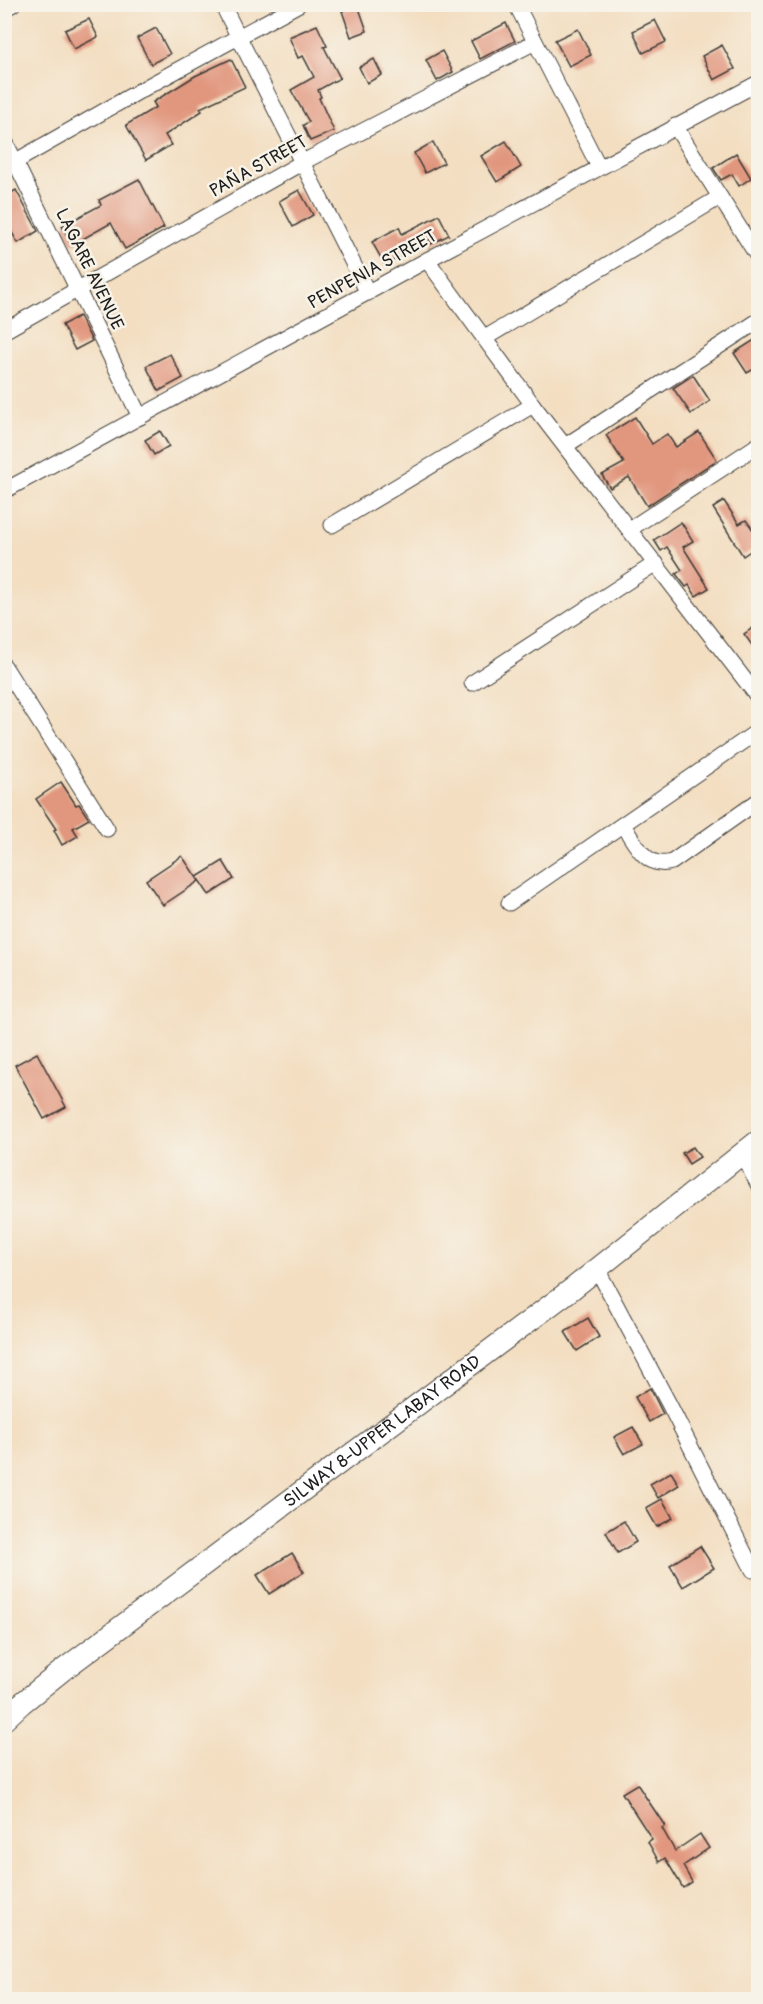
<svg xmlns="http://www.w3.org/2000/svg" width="763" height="2004" font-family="Pangolin,sans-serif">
	<rect width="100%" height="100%" fill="#f7f3e8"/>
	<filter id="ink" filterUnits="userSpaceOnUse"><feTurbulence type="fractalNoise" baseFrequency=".0167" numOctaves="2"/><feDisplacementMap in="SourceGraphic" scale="12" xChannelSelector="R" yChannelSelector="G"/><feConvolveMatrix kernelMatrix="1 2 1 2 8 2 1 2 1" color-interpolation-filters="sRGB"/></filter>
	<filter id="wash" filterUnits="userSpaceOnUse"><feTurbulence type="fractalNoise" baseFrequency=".008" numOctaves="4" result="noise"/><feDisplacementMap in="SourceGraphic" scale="24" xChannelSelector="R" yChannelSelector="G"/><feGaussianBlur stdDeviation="1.35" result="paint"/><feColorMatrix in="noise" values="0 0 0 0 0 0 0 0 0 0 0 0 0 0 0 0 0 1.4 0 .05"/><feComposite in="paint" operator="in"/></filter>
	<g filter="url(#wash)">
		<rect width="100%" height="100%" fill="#f3dec1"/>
		<g id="blocks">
			<g fill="#e1967e">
				<polygon points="358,5 367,31 351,37 342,11"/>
				<polygon points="89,19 98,37 74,49 65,30"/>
				<polygon points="655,20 666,42 643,53 633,31"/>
				<polygon points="506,23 515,41 480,59 471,41"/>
				<polygon points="317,25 327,46 324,47 340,78 318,90 321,97 319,98 334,131 310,141 303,125 309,122 291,90 314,77 303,56 298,58 289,37"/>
				<polygon points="156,28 170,54 151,64 137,38"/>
				<polygon points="578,29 591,55 569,66 555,40"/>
				<polygon points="722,45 735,69 714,80 702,56"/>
				<polygon points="442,51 453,72 437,81 426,60"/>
				<polygon points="231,59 245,87 200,108 202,111 165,135 171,145 146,160 126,125 156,107 153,102 195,76"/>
				<polygon points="374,59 382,75 367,83 359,67"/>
				<polygon points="506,141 521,167 497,182 481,156"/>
				<polygon points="433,142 444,163 425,173 414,153"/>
				<polygon points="736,153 751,178 739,186 732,174 721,180 713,168"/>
				<polygon points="139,179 164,228 125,249 111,223 72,245 62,226 101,205 99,200"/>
				<polygon points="16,190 38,231 18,243 4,219 4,197"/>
				<polygon points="299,190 313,215 293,227 279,201"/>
				<polygon points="439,215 449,235 431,244 429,240 385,265 372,242 399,227 402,234"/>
				<polygon points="79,316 92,341 75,350 62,325"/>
				<polygon points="759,337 759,366 747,373 734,353"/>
				<polygon points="170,354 183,378 159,391 146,366"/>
				<polygon points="693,375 710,401 691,414 673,388"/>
				<polygon points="635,417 652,444 667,434 676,447 699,432 717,460 647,506 629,477 610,488 602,475 624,463 606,435"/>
				<polygon points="160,431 169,446 154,455 145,440"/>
				<polygon points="724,501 739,524 746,520 759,538 759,545 743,556 713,508"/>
				<polygon points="681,522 693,541 683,547 709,588 696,596 689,585 686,587 676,574 682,570 667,547 661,551 654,540"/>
				<polygon points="759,624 759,655 744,634"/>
				<polygon points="61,782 76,805 79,804 89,819 73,828 78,836 62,845 54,830 56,829 36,799"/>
				<polygon points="182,856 199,881 163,905 146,880"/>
				<polygon points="223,861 234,879 209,895 197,877"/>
				<polygon points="37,1053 66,1107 44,1119 15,1065"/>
				<polygon points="693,1147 700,1157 689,1164 682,1153"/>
				<polygon points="588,1318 599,1337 577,1351 565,1332"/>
				<polygon points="650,1388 663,1414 649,1422 635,1397"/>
				<polygon points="633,1427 643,1444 624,1454 614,1437"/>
				<polygon points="671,1472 679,1485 658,1498 650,1484"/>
				<polygon points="662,1499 673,1518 657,1527 646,1508"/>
				<polygon points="624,1521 636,1542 618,1553 606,1532"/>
				<polygon points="700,1546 714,1568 683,1587 670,1565"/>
				<polygon points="292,1553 304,1572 269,1594 257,1575"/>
				<polygon points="637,1784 665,1826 662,1828 675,1851 700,1834 709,1848 683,1866 692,1882 683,1888 665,1858 659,1862 648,1842 652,1839 622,1793"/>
			</g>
		</g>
	</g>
	<g filter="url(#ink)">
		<use href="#blocks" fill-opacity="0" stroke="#3c3935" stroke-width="1.5"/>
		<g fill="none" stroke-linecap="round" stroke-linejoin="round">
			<g stroke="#3c3935" stroke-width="17">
				<g id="minor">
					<polyline points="222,4 368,293"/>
					<polyline points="516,4 599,167"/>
					<polyline points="4,9 13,4"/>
					<polyline points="675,126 758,257"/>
					<polyline points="4,139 140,417"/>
					<polyline points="4,168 150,85 299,4"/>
					<polyline points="427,260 533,405 758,697"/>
					<polyline points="4,331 303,162 535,42"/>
					<polyline points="485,338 720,197"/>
					<polyline points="565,446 758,321"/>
					<polyline points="4,491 427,260 758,83"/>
					<polyline points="332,525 533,405"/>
					<polyline points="630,529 758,445"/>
					<polyline points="4,666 107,829"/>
					<polyline points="472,683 656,563"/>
					<path d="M623,825C635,843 646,870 672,862L758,801"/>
					<polyline points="509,903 758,731"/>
					<polyline points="741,1153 758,1184"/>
					<polyline points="597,1269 669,1404 753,1570"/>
				</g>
			</g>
			<g stroke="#3c3935" stroke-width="23">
				<g id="secondary">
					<path id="s1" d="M4,1720L22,1703L63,1670L572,1289L758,1141"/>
				</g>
			</g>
			<use href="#minor" stroke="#fff" stroke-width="15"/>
			<use href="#secondary" stroke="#fff" stroke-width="21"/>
		</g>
	</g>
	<g text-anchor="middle" stroke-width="5" stroke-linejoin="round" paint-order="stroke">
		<g font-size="18" fill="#1c1c1c" stroke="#f7f3e8">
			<text transform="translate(258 166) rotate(-29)" y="6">PAÑA STREET</text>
			<text transform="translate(90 269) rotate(64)" y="6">LAGARE AVENUE</text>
			<text transform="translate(372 269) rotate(-29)" y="6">PENPENIA STREET</text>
			<text dy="6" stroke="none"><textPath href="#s1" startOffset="476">SILWAY 8-UPPER LABAY ROAD</textPath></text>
		</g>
	</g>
	<rect width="763" height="2004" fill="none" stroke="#f7f3e8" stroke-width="24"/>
</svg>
